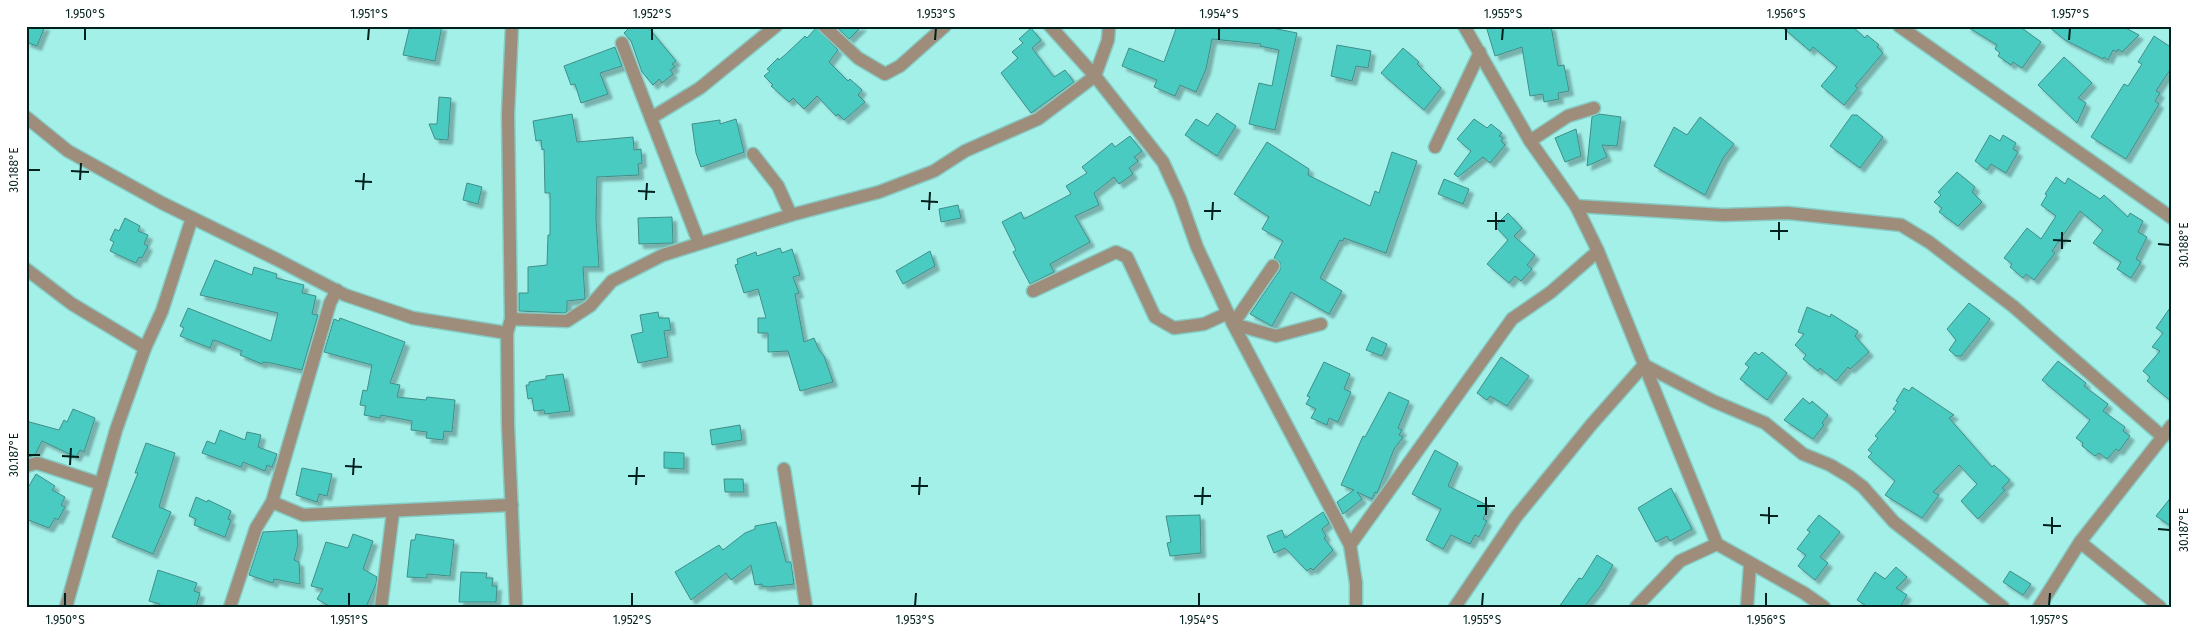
<svg xmlns="http://www.w3.org/2000/svg" width="2198" height="633" font-family="'Fira Sans',sans-serif">
	<defs>
		<filter id="shadow"><feDropShadow dx="4.5" dy="4.5" stdDeviation="1" flood-color="#0004"/></filter>
	</defs>
	<rect width="100%" height="100%" fill="#a3f0e9"/>
	<g fill="#4acbc1" stroke="#418e88" filter="url(#shadow)">
		<polygon points="26,26 45,26 37,46 26,42"/>
		<polygon points="410,26 442,26 435,61 403,55"/>
		<polygon points="631,26 647,26 676,61 672,64 675,67 670,70 673,74 662,83 659,79 653,85 642,72 631,41 624,33"/>
		<polygon points="836,26 862,26 849,39"/>
		<polygon points="1177,26 1262,26 1297,33 1275,130 1249,124 1259,83 1272,86 1279,50 1260,46 1261,44 1212,39 1206,69 1196,92 1180,85 1175,96 1154,87 1157,80 1122,66 1129,48 1164,62"/>
		<polygon points="1486,26 1551,26 1558,66 1564,65 1569,91 1558,93 1559,99 1544,102 1543,94 1530,96 1522,47 1495,56"/>
		<polygon points="1781,26 1852,26 1865,38 1867,35 1879,45 1877,47 1883,53 1855,86 1858,88 1844,105 1821,86 1837,67 1813,47 1810,51"/>
		<polygon points="1966,26 2019,26 2041,42 2022,68 2013,62 2011,65 1998,56 2000,53 1995,49 1997,45"/>
		<polygon points="2048,26 2122,26 2139,35 2122,52 2118,49 2117,52 2113,50 2108,60 2104,57 2103,59 2065,40"/>
		<polygon points="816,28 838,50 829,62 848,81 850,79 862,90 858,95 865,102 844,120 838,114 836,116 817,96 804,109 793,98 789,102 771,86 773,85 764,76 770,71 767,69 778,58 779,60 786,54 805,36 807,38"/>
		<polygon points="1031,28 1041,40 1032,48 1054,77 1065,70 1074,82 1031,113 1001,73 1018,58 1012,52 1023,43 1019,39"/>
		<polygon points="2154,36 2172,48 2172,67 2156,91 2160,93 2155,101 2159,104 2126,159 2091,137 2124,84 2128,86 2142,64 2138,62"/>
		<polygon points="1337,45 1371,51 1368,68 1356,66 1352,81 1331,76"/>
		<polygon points="615,47 622,66 600,73 608,94 581,103 575,84 571,85 564,66"/>
		<polygon points="1403,48 1419,62 1417,64 1441,88 1424,110 1381,73"/>
		<polygon points="2064,57 2092,83 2078,98 2086,103 2077,123 2038,85"/>
		<polygon points="439,97 451,98 448,140 435,139 429,124 437,124"/>
		<polygon points="1217,113 1236,126 1217,156 1185,135 1196,119 1208,126"/>
		<polygon points="572,114 577,142 633,137 634,150 641,149 642,163 638,164 639,175 597,177 596,218 599,267 583,267 585,299 567,301 567,311 565,313 519,311 519,293 528,293 528,267 547,265 548,235 550,235 550,193 545,193 544,149 542,150 541,140 536,141 533,121"/>
		<polygon points="1599,114 1621,117 1617,146 1602,145 1607,157 1587,166 1592,117"/>
		<polygon points="1852,115 1857,115 1883,137 1860,168 1830,146"/>
		<polygon points="1700,117 1734,144 1723,158 1705,195 1654,166 1674,127 1687,135"/>
		<polygon points="736,119 744,152 701,167 696,153 692,124 720,120 720,124"/>
		<polygon points="1474,119 1487,128 1491,124 1502,133 1499,136 1503,138 1501,141 1505,145 1490,163 1483,157 1458,177 1454,174 1471,151 1457,139"/>
		<polygon points="1576,129 1581,156 1565,162 1555,138"/>
		<polygon points="1990,135 2000,141 2003,135 2016,143 2013,149 2018,152 2006,173 1991,164 1987,170 1975,161"/>
		<polygon points="1130,136 1142,151 1134,157 1138,161 1129,168 1133,174 1119,184 1114,177 1094,193 1099,205 1075,216 1090,242 1050,264 1054,272 1030,284 1013,252 1016,250 1002,222 1021,212 1024,219 1071,194 1066,186 1087,173 1082,167 1112,143 1115,147"/>
		<polygon points="1267,142 1309,169 1308,175 1370,206 1375,191 1379,193 1392,152 1417,161 1386,253 1344,238 1343,241 1340,240 1320,278 1342,291 1329,314 1291,292 1272,326 1250,314 1280,270 1280,262 1274,258 1283,241 1262,229 1269,217 1234,194"/>
		<polygon points="1957,172 1975,187 1972,192 1982,202 1958,226 1939,212 1942,208 1934,202 1941,195 1938,192"/>
		<polygon points="2056,177 2065,184 2068,178 2100,199 2104,195 2128,217 2130,213 2143,221 2138,232 2147,237 2136,259 2141,262 2131,278 2117,269 2121,262 2093,243 2103,230 2080,211 2052,251 2055,253 2034,280 2026,274 2023,278 2010,267 2012,264 2004,258 2027,228 2041,239 2056,216 2041,205 2047,195 2045,194"/>
		<polygon points="1444,179 1469,189 1463,204 1438,194"/>
		<polygon points="467,183 482,187 478,204 463,200"/>
		<polygon points="958,205 961,218 941,222 939,209"/>
		<polygon points="1508,213 1522,228 1514,236 1535,255 1527,265 1532,269 1521,281 1515,276 1509,283 1487,264 1508,240 1495,226"/>
		<polygon points="672,217 673,243 639,244 638,218"/>
		<polygon points="125,218 140,226 138,231 148,235 144,244 148,246 142,258 139,257 136,263 110,251 114,242 110,240 115,229 119,231"/>
		<polygon points="780,248 782,253 792,249 800,275 793,277 799,293 795,294 804,342 814,338 819,350 824,356 833,382 800,391 788,351 768,352 768,333 758,333 758,318 766,318 758,289 744,293 735,265 738,264 737,259 756,252 757,256"/>
		<polygon points="930,251 935,266 903,284 896,271"/>
		<polygon points="215,260 252,275 254,267 277,274 276,278 304,285 302,293 316,296 312,314 318,315 302,370 271,363 263,362 262,364 240,355 242,351 217,341 213,340 210,348 180,336 184,328 180,326 188,308 271,341 278,313 200,295"/>
		<polygon points="1969,303 1990,319 1961,356 1956,356 1949,350 1956,340 1947,329"/>
		<polygon points="2172,305 2172,402 2147,381 2150,377 2143,371 2160,351 2152,347 2163,333 2156,328"/>
		<polygon points="1807,307 1830,317 1831,314 1858,331 1855,336 1869,352 1850,369 1848,367 1836,381 1820,368 1818,371 1803,359 1806,355 1795,345 1804,334 1798,332"/>
		<polygon points="658,312 659,318 669,318 671,330 664,331 668,357 638,363 631,335 643,332 640,315"/>
		<polygon points="340,318 405,342 390,383 400,385 397,397 426,400 427,397 455,400 452,432 444,431 443,440 426,438 427,432 411,430 412,421 381,415 380,418 364,415 366,406 360,405 363,390 367,391 372,365 324,352 334,319 339,321"/>
		<polygon points="1372,337 1387,344 1382,356 1366,350"/>
		<polygon points="1755,352 1759,355 1762,352 1787,373 1767,400 1740,379 1749,367 1745,364"/>
		<polygon points="1501,357 1529,376 1507,406 1490,396 1487,400 1477,393"/>
		<polygon points="2058,361 2086,383 2084,386 2108,404 2103,411 2125,427 2123,431 2130,436 2119,451 2116,449 2107,459 2099,453 2095,456 2082,446 2083,443 2076,438 2090,420 2042,380"/>
		<polygon points="1324,362 1350,374 1344,389 1351,392 1338,422 1329,418 1327,425 1311,418 1316,409 1306,404 1310,397 1307,396"/>
		<polygon points="563,374 570,411 545,414 544,410 534,411 532,398 528,399 526,385 529,385 529,382 546,379 546,376"/>
		<polygon points="1912,387 1954,415 1949,418 1992,467 1994,465 2010,480 2002,488 2005,490 1978,519 1961,501 1977,484 1959,465 1933,492 1939,495 1922,518 1885,495 1895,481 1868,457 1872,453 1868,450 1878,438 1875,436 1896,411 1893,409 1898,402 1896,401 1904,388 1909,391"/>
		<polygon points="1389,392 1409,401 1398,428 1402,430 1399,435 1403,437 1394,449 1377,493 1375,492 1372,499 1357,492 1362,499 1343,514 1337,502 1354,490 1341,485 1363,436 1365,437"/>
		<polygon points="1803,398 1810,404 1812,401 1828,415 1822,423 1824,425 1813,439 1784,420"/>
		<polygon points="73,409 95,418 84,452 80,450 76,457 42,441 35,455 26,458 26,421 59,430 64,420 67,422"/>
		<polygon points="740,425 742,440 712,445 710,430"/>
		<polygon points="220,430 245,440 247,432 261,435 258,447 277,454 272,467 267,465 265,471 243,462 241,467 202,453 207,441 215,444"/>
		<polygon points="146,443 175,453 159,507 171,512 153,554 112,537 138,473 135,473"/>
		<polygon points="1435,450 1458,463 1448,486 1489,506 1483,519 1487,521 1479,537 1475,535 1470,544 1451,535 1443,549 1426,540 1441,509 1412,494"/>
		<polygon points="664,452 684,453 684,469 664,468"/>
		<polygon points="302,468 332,474 327,496 319,494 317,502 296,495"/>
		<polygon points="36,474 55,486 52,490 65,497 61,505 65,507 58,520 55,518 49,528 26,519 26,491"/>
		<polygon points="724,479 743,479 744,492 725,492"/>
		<polygon points="1671,488 1692,529 1670,541 1667,536 1656,542 1638,508"/>
		<polygon points="2172,496 2172,527 2156,516"/>
		<polygon points="196,497 207,502 208,500 231,511 228,519 231,520 225,537 194,525 196,519 189,516"/>
		<polygon points="1323,512 1329,523 1322,529 1326,536 1324,538 1333,550 1313,570 1311,568 1307,571 1285,548 1274,553 1267,536 1282,530 1285,538"/>
		<polygon points="1200,515 1201,553 1170,556 1167,543 1171,542 1166,516"/>
		<polygon points="1819,515 1840,532 1820,557 1828,563 1815,580 1798,566 1806,555 1797,549 1810,532 1807,530"/>
		<polygon points="776,522 786,562 791,562 794,584 768,587 762,586 762,584 755,585 751,565 731,580 726,573 691,600 675,572 719,545 723,550 745,533 755,529 755,526"/>
		<polygon points="297,530 298,545 294,560 299,562 300,584 274,579 273,583 249,575 263,532"/>
		<polygon points="353,534 373,541 363,569 377,577 376,584 366,607 331,607 317,599 323,589 311,586 326,542 348,548"/>
		<polygon points="416,534 454,540 450,576 427,574 427,578 407,577 411,540 415,540"/>
		<polygon points="1597,555 1613,565 1600,587 1584,607 1559,607 1579,578 1582,579"/>
		<polygon points="1896,567 1907,577 1896,588 1907,595 1900,607 1868,607 1857,600 1875,572 1885,579"/>
		<polygon points="158,570 197,583 194,591 200,593 196,607 159,607 160,604 149,601"/>
		<polygon points="2010,571 2031,584 2023,595 2003,582"/>
		<polygon points="461,572 487,573 486,578 493,578 492,586 497,586 496,602 459,602"/>
	</g>
	<g fill="none" stroke-linecap="round" stroke-linejoin="round">
		<g stroke="#86cbc4" stroke-width="15">
			<g id="minor">
				<polyline points="512,26 508,114 511,319 507,333 508,425 516,607"/>
				<polyline points="824,26 858,58 885,74 900,66 945,26"/>
				<polyline points="1050,26 1095,76 1163,162 1180,199 1197,247 1233,324 1350,545 1356,583 1356,607"/>
				<polyline points="1464,26 1530,141 1576,206 1598,251 1717,544"/>
				<polyline points="1899,26 2172,218"/>
				<polyline points="622,43 699,243"/>
				<polyline points="26,117 68,151 162,203 276,259 345,295 413,318 507,333"/>
				<polyline points="651,118 700,88 776,26"/>
				<polyline points="1530,141 1568,116 1594,108"/>
				<polyline points="1435,147 1480,52"/>
				<polyline points="753,154 778,186 791,215"/>
				<polyline points="1576,206 1723,215 1788,213 1901,225 1929,242 2014,307 2163,437"/>
				<polyline points="1273,266 1233,324 1276,336 1321,324"/>
				<polyline points="26,269 72,304 145,348"/>
				<polyline points="1033,291 1116,252 1127,257 1155,317 1174,328 1204,324 1228,313"/>
				<polyline points="511,319 567,321 590,306 612,281 663,255 791,215 879,192 934,171 965,151 1038,119 1095,76 1108,40 1109,26"/>
				<polyline points="26,466 37,463 101,484"/>
				<polyline points="784,469 806,607"/>
				<polyline points="272,502 303,515 512,505"/>
				<polyline points="2080,542 2160,607"/>
				<polyline points="1350,545 1512,319 1551,292 1598,251"/>
				<polyline points="66,607 116,430 145,348 162,311 192,218"/>
				<polyline points="230,607 256,528 272,502 330,303 337,290"/>
				<polyline points="381,607 393,512"/>
				<polyline points="1455,607 1516,517 1591,425 1644,365 1713,401 1765,423 1803,454 1830,465 1850,477 1863,487 1894,522 2003,607"/>
				<polyline points="1636,607 1680,561 1717,544 1804,593 1824,607"/>
				<polyline points="1747,607 1750,565"/>
				<polyline points="2039,607 2080,542 2172,425"/>
			</g>
		</g>
		<use href="#minor" stroke="#9f8d7b" stroke-width="12"/>
	</g>
	<path fill="none" stroke="#00201d" stroke-width="2" d="M85,40V28M368,40L369,28M652,40V28M935,40L936,28M1219,40V28M1502,40L1503,28M1786,40V28M2069,40L2070,28M28,170H40M71,171L89,172M80,180L81,163M355,181L372,182M363,190L364,173M638,191L655,192M646,200L647,183M921,201L938,202M929,210L930,192M1204,211H1221M1212,220L1213,202M1487,221H1505M1496,230V212M1770,231H1788M1779,240V222M2053,240L2071,241M2158,244L2170,245M2062,249V232M28,455H40M62,456L79,457M70,465L71,448M345,466L362,467M353,475L354,458M628,476H645M636,485L637,467M911,486H928M919,495L920,477M1194,496H1211M1202,505L1203,487M1477,506H1495M1486,515V497M1760,515L1778,516M1769,524V507M2043,525L2061,526M2158,529L2170,530M2052,534V517M65,606V593M349,606V593M632,606V593M915,606L916,593M1199,606V593M1482,606L1483,593M1766,606V593M2049,606L2050,593"/>
	<rect width="2198" height="633" fill="none" stroke="#ffffff" stroke-width="55"/>
	<rect x="28" y="28" width="2142" height="578" fill="none" stroke="#00201d" stroke-width="2"/>
	<g font-size="12" text-anchor="middle" fill="#00201d">
		<text x="85" y="18">1.950°S</text>
		<text x="369" y="18">1.951°S</text>
		<text x="652" y="18">1.952°S</text>
		<text x="936" y="18">1.953°S</text>
		<text x="1219" y="18">1.954°S</text>
		<text x="1503" y="18">1.955°S</text>
		<text x="1786" y="18">1.956°S</text>
		<text x="2070" y="18">1.957°S</text>
		<text transform="translate(14 170) rotate(-90)" y="4">30.188°E</text>
		<text transform="translate(2184 245) rotate(-90)" y="4">30.188°E</text>
		<text transform="translate(14 455) rotate(-90)" y="4">30.187°E</text>
		<text transform="translate(2184 530) rotate(-90)" y="4">30.187°E</text>
		<text x="65" y="624">1.950°S</text>
		<text x="349" y="624">1.951°S</text>
		<text x="632" y="624">1.952°S</text>
		<text x="915" y="624">1.953°S</text>
		<text x="1199" y="624">1.954°S</text>
		<text x="1482" y="624">1.955°S</text>
		<text x="1766" y="624">1.956°S</text>
		<text x="2049" y="624">1.957°S</text>
	</g>
</svg>
